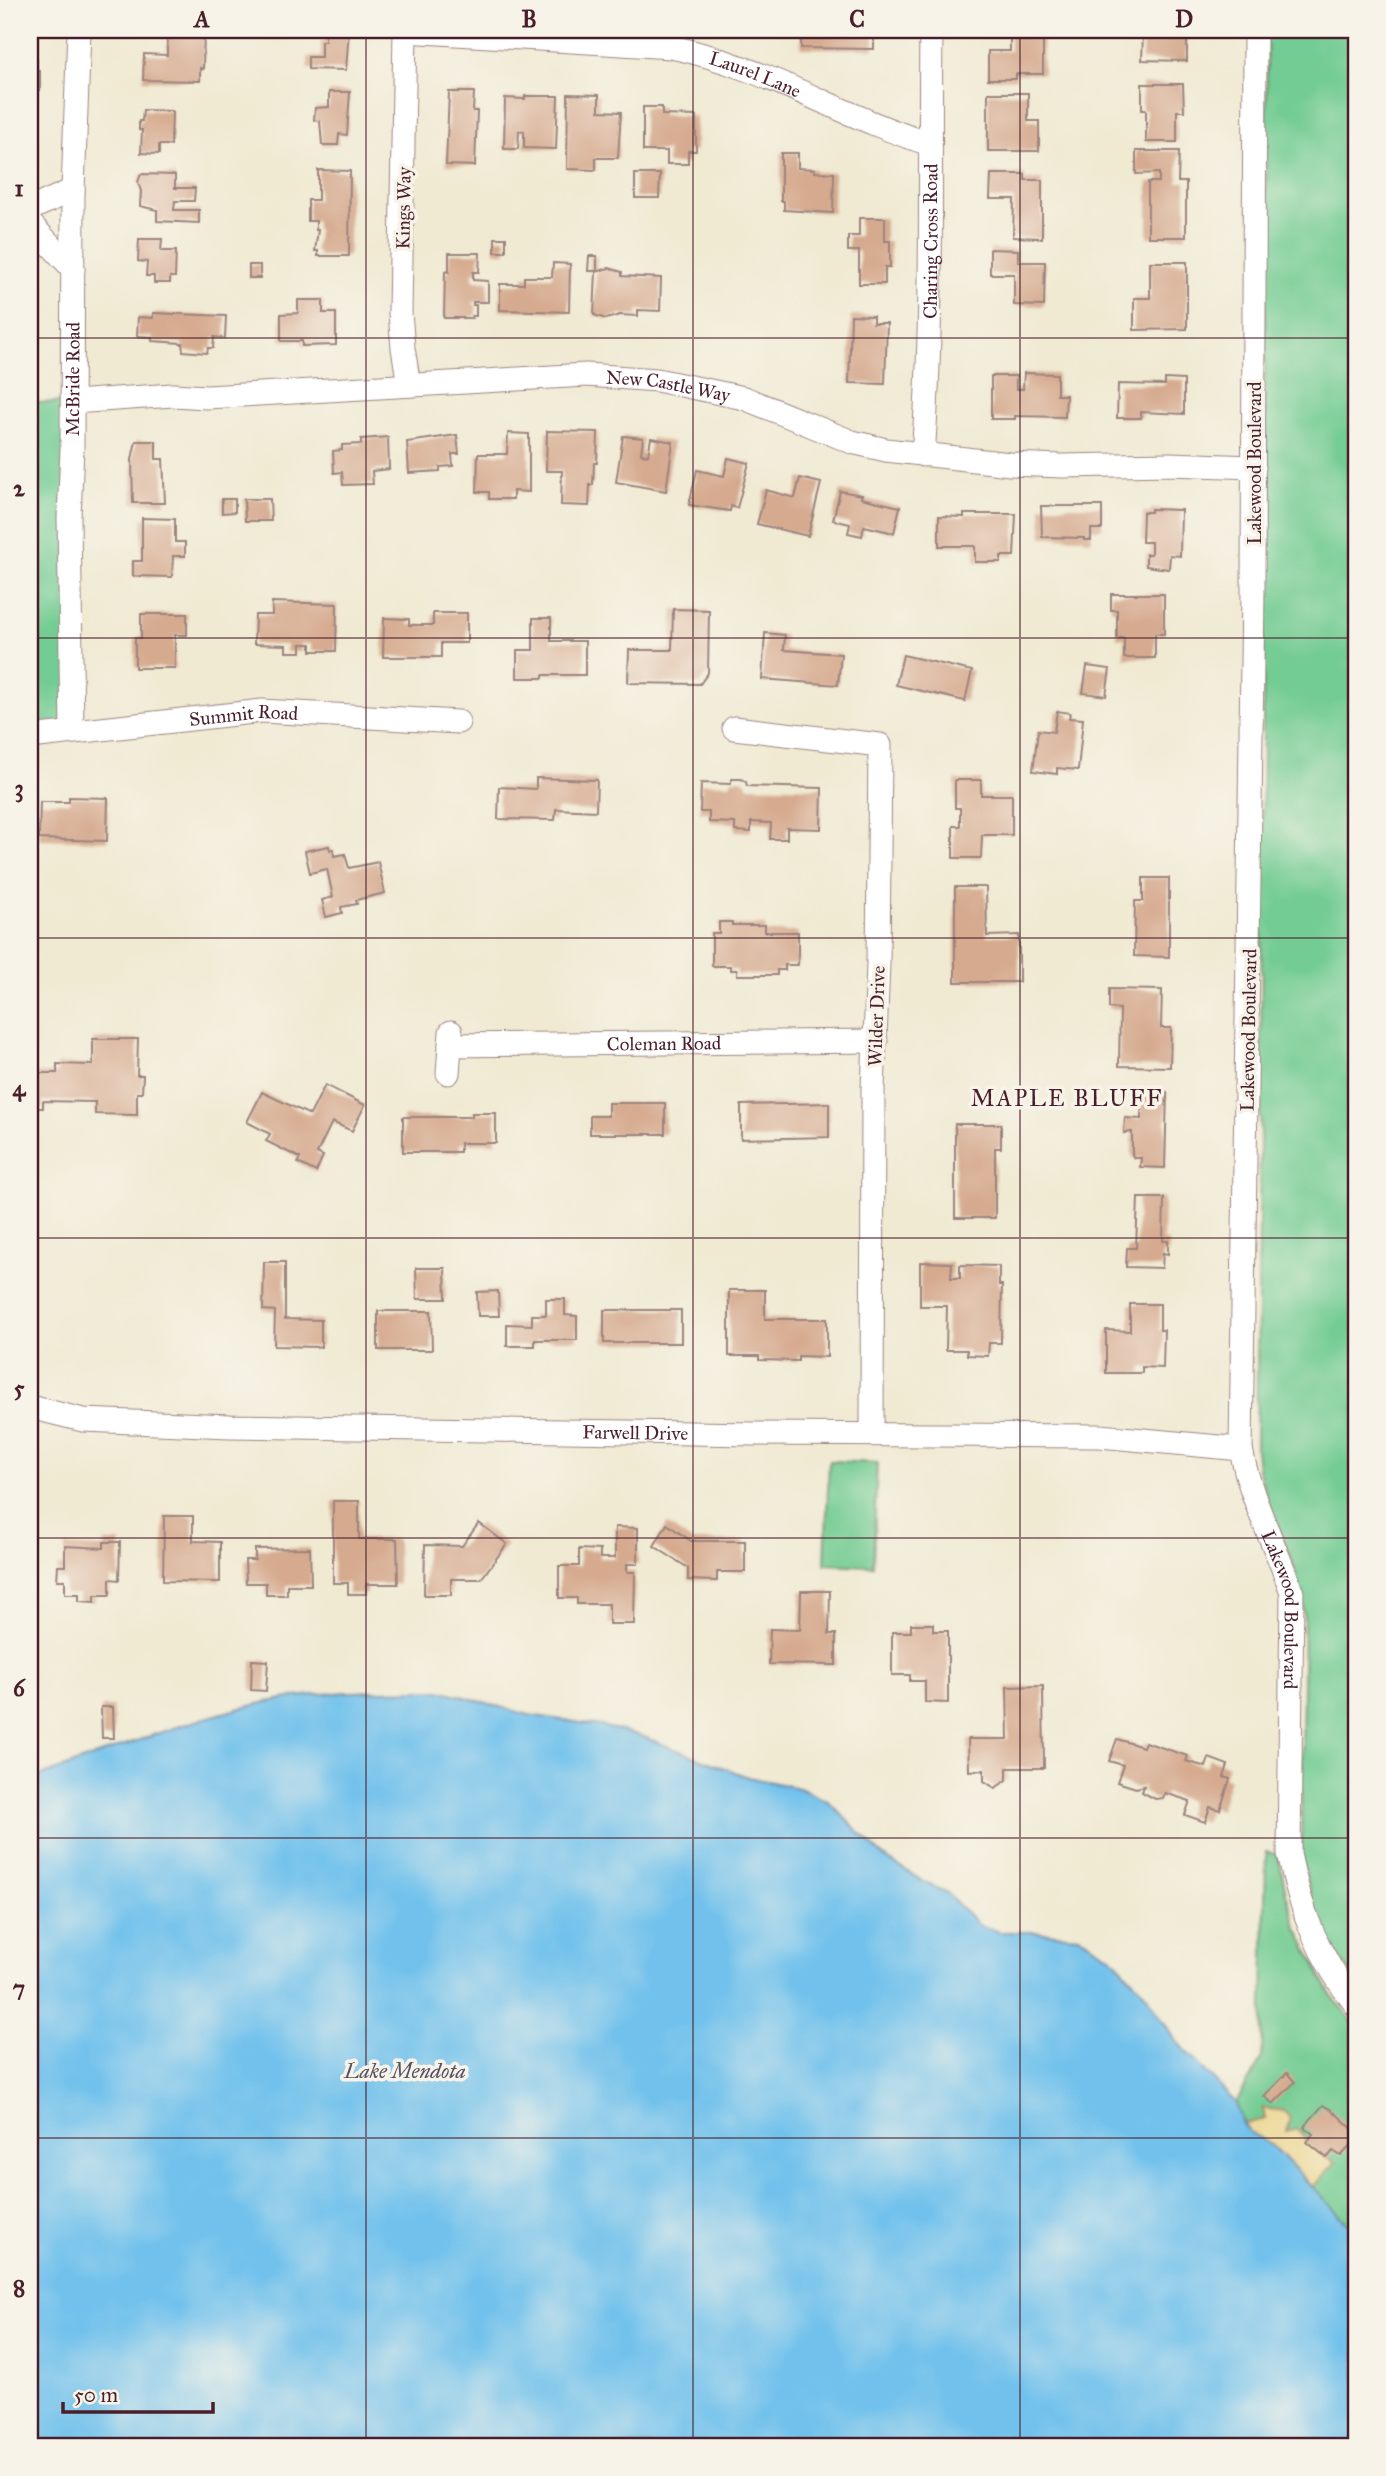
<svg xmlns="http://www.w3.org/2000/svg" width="1386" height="2476" font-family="'IM FELL Great Primer',serif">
	<rect width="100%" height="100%" fill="#f7f3e8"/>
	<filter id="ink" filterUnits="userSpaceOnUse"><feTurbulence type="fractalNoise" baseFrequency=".0143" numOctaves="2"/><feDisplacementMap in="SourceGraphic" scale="14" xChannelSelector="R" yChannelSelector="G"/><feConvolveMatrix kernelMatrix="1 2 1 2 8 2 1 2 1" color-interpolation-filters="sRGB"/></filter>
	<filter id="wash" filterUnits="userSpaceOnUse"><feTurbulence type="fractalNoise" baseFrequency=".00686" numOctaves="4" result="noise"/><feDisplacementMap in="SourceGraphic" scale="28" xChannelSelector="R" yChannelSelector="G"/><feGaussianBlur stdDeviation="1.57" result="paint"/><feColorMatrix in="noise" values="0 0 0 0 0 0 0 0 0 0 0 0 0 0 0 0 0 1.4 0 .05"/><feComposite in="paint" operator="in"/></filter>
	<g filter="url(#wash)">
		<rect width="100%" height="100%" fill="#f0ead3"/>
		<g fill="#73cc93" stroke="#5e765f" stroke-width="2">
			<path d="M1267,30H1356V1980C1322,1940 1309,1900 1301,1849L1304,1607L1293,1563L1270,1509L1258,1468L1256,1450L1261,1071Z"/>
			<polygon points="73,402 72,731 30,737 30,403"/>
			<polygon points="829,1461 877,1463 873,1566 825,1564"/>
			<polygon points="1266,1852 1278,1854 1286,1893 1296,1926 1329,1992 1356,2026 1356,2232 1274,2147 1243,2124 1236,2103 1262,2058"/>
		</g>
		<polygon fill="#eeda9e" stroke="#9c7c64" stroke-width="2" points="1263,2108 1284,2111 1290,2118 1286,2132 1297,2129 1308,2140 1307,2142 1335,2163 1312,2188 1274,2147 1250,2132 1243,2124 1265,2119"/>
		<path fill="#71c1ec" stroke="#5e708c" stroke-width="2" d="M440,1690L529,1715L601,1726L641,1736L748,1777L799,1788L828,1801L884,1857L929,1885L946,1892L979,1925L1000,1932H1034L1078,1936L1111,1956L1147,1995L1176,2041L1236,2103L1243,2124L1250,2132L1274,2147L1356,2232V2446H30V1780C105,1753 180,1722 258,1704C318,1690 379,1691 440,1690Z"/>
		<g id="blocks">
			<g fill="#d6aa8f">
				<polygon points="167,30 204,31 203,69 200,68 200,81 143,80 144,54 167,55"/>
				<polygon points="325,30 349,30 346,70 308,69 308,57 321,57 321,41 325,41"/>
				<polygon points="801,30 874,30 874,49 801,48"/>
				<polygon points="1010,30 1043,30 1043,74 1016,74 1016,79 988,79 988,51 1010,51"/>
				<polygon points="1147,30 1181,30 1181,35 1187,35 1187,61 1142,60 1143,34 1147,34"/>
				<polygon points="30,57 37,58 37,71 40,71 40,90 30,90"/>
				<polygon points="1142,84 1183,84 1184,111 1177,111 1177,142 1146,142 1146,110 1142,110"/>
				<polygon points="329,92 350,92 347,135 339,134 338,145 322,145 320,121 314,120 315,108 329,107"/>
				<polygon points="449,92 474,92 473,111 477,111 475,166 446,165"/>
				<polygon points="988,93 1028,93 1028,121 1039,121 1039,151 988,151"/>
				<polygon points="568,94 599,95 599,111 621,112 618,158 596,158 596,170 567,169"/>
				<polygon points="525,96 558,96 556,149 524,148 524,131 519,131 518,149 504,149 505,98 525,99"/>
				<polygon points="30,98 37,98 36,144 30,144"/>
				<polygon points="643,107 662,107 662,115 696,116 696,151 688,151 688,164 667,164 667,151 643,151"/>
				<polygon points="143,110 172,111 171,145 159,145 159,154 141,153 142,130 139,130 139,121 142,121"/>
				<polygon points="1136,151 1179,151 1178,182 1186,182 1186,237 1148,237 1148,182 1159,182 1159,173 1136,174"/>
				<polygon points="781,153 798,153 798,168 815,169 815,172 834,173 833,213 784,210 784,201 781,201"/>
				<polygon points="318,170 350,171 349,256 318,256 318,251 315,251 318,230 316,230 316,221 308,221 308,200 318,200"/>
				<polygon points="141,174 175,175 175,188 195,188 194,201 175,201 174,210 199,210 199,223 157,221 157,210 140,206 141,191 138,182"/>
				<polygon points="635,174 660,174 659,198 635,198"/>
				<polygon points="991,174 1025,174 1025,180 1042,180 1042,238 1013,237 1014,199 990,199"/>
				<polygon points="859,218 885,218 885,241 890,241 890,267 885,267 885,284 859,284 859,251 848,251 848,236 859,236"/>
				<rect x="495" y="238" width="11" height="14"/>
				<polygon points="139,239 162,239 161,251 176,251 175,277 170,277 170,283 154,283 154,276 146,276 147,262 138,261"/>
				<polygon points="990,249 1018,250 1018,262 1045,262 1044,306 1014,305 1014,274 990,274"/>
				<polygon points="449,253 480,253 479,272 473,272 473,280 488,281 488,302 473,302 473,305 476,305 476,316 472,316 472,318 444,318 445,271 449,272"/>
				<polygon points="589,256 597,256 597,271 588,271"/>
				<polygon points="1150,262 1187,262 1187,329 1134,330 1134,298 1150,298"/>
				<polygon points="553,263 570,264 569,312 500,310 500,284 524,284 524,277 552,277"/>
				<rect x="249" y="265" width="11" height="13"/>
				<polygon points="609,268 622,272 622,276 661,278 660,311 638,310 638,316 620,315 606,319 594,315 596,272"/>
				<polygon points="298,300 323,300 323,313 336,313 336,345 302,346 302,341 281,341 281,314 298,313"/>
				<polygon points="153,313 226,316 225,338 214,337 213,348 208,348 207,353 183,351 182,343 152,341 152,337 137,336 138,317 153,318"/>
				<polygon points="851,315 873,316 873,323 887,323 885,384 849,383"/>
				<polygon points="1024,373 1057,374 1057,395 1066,395 1065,417 1015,416 1015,419 991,419 991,376 1016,376 1016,389 1023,389"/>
				<polygon points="1165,379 1184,380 1184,414 1141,412 1141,418 1117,418 1118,384 1165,385"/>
				<polygon points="547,431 598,432 597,463 594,463 593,485 590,485 589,506 561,505 562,471 546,471"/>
				<polygon points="508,433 529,434 529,492 513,491 513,499 489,499 489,492 477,492 478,454 507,454"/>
				<polygon points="457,435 459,454 452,454 453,466 440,467 440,471 409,473 407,442"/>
				<polygon points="623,436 643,438 641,454 648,455 651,438 673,442 666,491 616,482"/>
				<polygon points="388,437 389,469 372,471 373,484 343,485 342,472 334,473 333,451 342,450 342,445 361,444 361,439"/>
				<polygon points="136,441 156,441 156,459 163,459 165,503 133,503 132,459"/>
				<polygon points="728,458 749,463 737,508 731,506 730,511 689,505 697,470 724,476"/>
				<polygon points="800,478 821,483 808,536 757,524 766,490 795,498"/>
				<polygon points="840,491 862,495 861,498 900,507 894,533 864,526 862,536 848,533 850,524 833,520"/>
				<polygon points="222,499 235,499 235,512 222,513"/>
				<polygon points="244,499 270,499 271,521 245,521"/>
				<polygon points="1041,506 1102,506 1102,529 1091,529 1091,540 1084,540 1084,538 1042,537"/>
				<polygon points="1151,509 1181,510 1180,556 1170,555 1169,569 1146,566 1146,554 1151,554 1151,542 1142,542 1143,512 1151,512"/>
				<polygon points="964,514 1016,514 1014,556 1001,556 1001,562 975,562 975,546 939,546 939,516 964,517"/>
				<polygon points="142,518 175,519 175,542 185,542 185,556 173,556 172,577 133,576 133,561 142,561"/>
				<polygon points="1111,594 1164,594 1164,634 1155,634 1155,658 1124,658 1124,638 1117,638 1117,610 1111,610"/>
				<polygon points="272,602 337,604 336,651 311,651 311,644 301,644 301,652 286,652 286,645 254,644 255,615 272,615"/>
				<polygon points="673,609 709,610 708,673 700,684 628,683 629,650 672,650"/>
				<polygon points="433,613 467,613 467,643 441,643 441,657 383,657 384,618 409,619 409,625 433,625"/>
				<polygon points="141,614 187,614 187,635 175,635 175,668 135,668 135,638 141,638"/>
				<polygon points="533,618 551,618 551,641 585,641 585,675 543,675 543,678 517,678 517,650 533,650"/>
				<polygon points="765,633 785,635 784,650 841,654 838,685 762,679"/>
				<polygon points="903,655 972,671 965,701 896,685"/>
				<polygon points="1087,666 1110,669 1106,696 1083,693"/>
				<polygon points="1057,711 1070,713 1069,718 1083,719 1078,770 1057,768 1057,774 1033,771 1038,730 1054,732"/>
				<polygon points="536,778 597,780 596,811 556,809 555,820 498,819 499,787 536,789"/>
				<polygon points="732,779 741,779 746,782 747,786 822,788 821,829 787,828 787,839 770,839 771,823 751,822 751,832 735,831 735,823 709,822 709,812 700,812 701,783 730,784"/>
				<polygon points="955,780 981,780 981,795 1012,795 1012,835 982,835 981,858 953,858 953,826 960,826 960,808 955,808"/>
				<polygon points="69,797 108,798 107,841 39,839 40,802 69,802"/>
				<polygon points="329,846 330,850 333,849 334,856 345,854 349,868 378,862 385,893 356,900 357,904 341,907 342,913 326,917 322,900 333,897 327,869 310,873 305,851"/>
				<polygon points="1143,878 1169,878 1169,957 1134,956 1135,901 1143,901"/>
				<polygon points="955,887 986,887 987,936 1019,935 1019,982 955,982"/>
				<polygon points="719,922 732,922 732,925 765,925 765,932 798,932 798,965 785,965 785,970 777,970 777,975 737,975 737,970 730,970 730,966 712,966 712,933 719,933"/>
				<polygon points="1109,989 1162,990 1161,1028 1171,1028 1170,1067 1119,1066 1120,1009 1109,1008"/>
				<polygon points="93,1039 138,1039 137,1075 143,1075 142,1093 137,1093 137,1115 95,1114 95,1102 43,1101 43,1108 30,1108 30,1054 33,1054 32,1073 57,1073 57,1064 93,1065"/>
				<polygon points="325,1085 365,1105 352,1131 332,1122 317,1153 323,1156 316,1172 298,1163 300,1158 266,1141 270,1134 247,1122 262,1092 310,1115"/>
				<polygon points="1142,1092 1167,1092 1165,1168 1140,1167 1141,1158 1134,1158 1132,1155 1132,1132 1124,1133 1125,1118 1141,1119"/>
				<polygon points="608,1103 665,1103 665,1134 590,1134 590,1116 608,1116"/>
				<polygon points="829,1103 829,1137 741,1139 741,1105"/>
				<polygon points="472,1113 496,1113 496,1143 460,1143 460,1152 403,1152 403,1117 472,1117"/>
				<polygon points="955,1124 1001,1124 1001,1148 995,1148 995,1218 955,1218"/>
				<polygon points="1138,1198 1164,1198 1163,1241 1168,1241 1168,1254 1163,1253 1162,1268 1126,1267 1127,1248 1136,1248"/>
				<polygon points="264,1262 285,1262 285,1319 321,1320 321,1347 274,1346 275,1311 263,1310"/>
				<polygon points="920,1262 952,1263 951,1278 960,1278 960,1265 999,1266 999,1285 1002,1285 1001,1343 989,1343 988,1356 967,1355 967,1350 946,1350 947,1306 920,1306"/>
				<polygon points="416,1268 445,1268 446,1299 417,1299"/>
				<polygon points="729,1290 765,1290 765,1319 827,1319 827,1357 798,1356 798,1361 759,1360 759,1356 729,1356"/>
				<polygon points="498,1291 499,1316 478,1316 477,1292"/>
				<polygon points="546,1299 565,1299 565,1315 577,1316 577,1340 535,1340 535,1346 507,1346 507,1324 532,1325 532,1315 546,1315"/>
				<polygon points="1130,1304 1160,1304 1160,1330 1164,1330 1163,1368 1142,1367 1142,1373 1106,1373 1106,1330 1130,1331"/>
				<rect x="604" y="1310" width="77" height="33"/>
				<polygon points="378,1311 431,1311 432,1350 378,1350"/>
				<polygon points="333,1501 359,1501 359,1539 397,1539 398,1584 366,1584 366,1594 348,1594 348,1583 333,1583"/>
				<polygon points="164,1516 193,1516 193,1541 220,1542 220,1582 163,1581"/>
				<polygon points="479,1523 507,1544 481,1579 451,1579 451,1595 424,1595 425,1545 462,1546"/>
				<polygon points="667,1524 691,1541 745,1541 745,1572 717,1572 717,1581 688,1580 688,1568 654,1546"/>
				<polygon points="615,1527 638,1528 638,1564 627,1564 627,1572 635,1572 634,1624 609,1624 609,1604 577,1604 577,1598 559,1598 559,1566 579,1566 579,1549 600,1550 600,1558 615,1558"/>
				<polygon points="104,1542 120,1542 119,1580 110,1579 110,1595 95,1595 95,1602 79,1601 79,1594 65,1594 65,1580 57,1580 58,1566 65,1566 65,1546 104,1548"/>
				<polygon points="310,1548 311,1585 287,1585 287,1595 266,1595 266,1583 246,1583 245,1560 255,1560 255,1549"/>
				<polygon points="801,1591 830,1591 829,1634 836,1634 836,1665 769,1664 770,1629 800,1630"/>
				<polygon points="911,1624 933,1624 933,1631 948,1631 948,1703 925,1702 925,1681 910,1681 910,1675 892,1675 892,1632 911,1632"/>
				<polygon points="252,1660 268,1661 266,1691 251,1690"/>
				<polygon points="1043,1686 1044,1768 1007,1768 1007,1780 995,1788 984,1781 984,1770 969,1771 968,1739 1008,1739 1007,1687"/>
				<polygon points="101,1707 113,1707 114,1738 102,1738"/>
				<polygon points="1117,1739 1143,1747 1145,1742 1188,1756 1186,1761 1206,1767 1209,1758 1228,1765 1224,1777 1230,1779 1220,1810 1210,1807 1205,1822 1185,1815 1190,1801 1165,1793 1163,1798 1155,1799 1142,1792 1144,1786 1136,1788 1117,1782 1123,1765 1109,1761"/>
				<polygon points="1287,2073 1295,2082 1273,2104 1264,2096"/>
				<polygon points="1323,2105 1332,2110 1356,2132 1356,2140 1341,2156 1333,2151 1327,2158 1307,2142 1313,2134 1304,2127"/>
			</g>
		</g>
	</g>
	<g filter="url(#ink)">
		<use href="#blocks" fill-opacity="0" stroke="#9d847f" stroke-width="2"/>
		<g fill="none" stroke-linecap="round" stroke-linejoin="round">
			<g stroke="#9d847f" stroke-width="25">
				<g id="minor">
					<polyline points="405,30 400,313 403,348 409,385"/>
					<path id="s1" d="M1255,30L1253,592L1241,1449C1250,1500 1276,1545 1292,1593L1289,1854C1301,1912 1319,1958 1356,2005"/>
					<path id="s2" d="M405,31L671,47C762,65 842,117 930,144"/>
					<polyline points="30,209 73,190"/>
					<polyline points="30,223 73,269"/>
					<path id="s3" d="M73,402L173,395L207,397L586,375L657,380L744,398L852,442L886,450L1010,464L1062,466L1169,464L1254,467"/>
					<path id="s4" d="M923,455C934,313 929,172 931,30"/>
					<polyline points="734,728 880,745 878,964 873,1089 872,1434"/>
					<path id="s5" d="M72,731L69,517L72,448L73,190L79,30"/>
					<path id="s6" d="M30,737L262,711L458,722"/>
					<path id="s7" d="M450,1045L876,1041"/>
					<polyline points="448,1073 451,1032"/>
					<path id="s8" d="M30,1407L83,1420L230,1426L755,1434L1100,1436L1241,1449"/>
				</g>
			</g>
			<use href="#minor" stroke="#fff" stroke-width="23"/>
		</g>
	</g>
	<path fill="none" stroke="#4a1f2b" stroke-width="2" stroke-opacity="0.55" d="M366,30V2446M693,30V2446M1020,30V2446M30,338H1356M30,638H1356M30,938H1356M30,1238H1356M30,1538H1356M30,1838H1356M30,2138H1356"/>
	<g text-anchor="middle" stroke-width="7" stroke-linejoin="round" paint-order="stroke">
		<g font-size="19" fill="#4a1f2b" stroke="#f7f3e8">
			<text dy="7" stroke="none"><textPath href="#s2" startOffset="355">Laurel Lane</textPath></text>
			<text transform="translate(403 208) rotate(-89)" y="7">Kings Way</text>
			<text dy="7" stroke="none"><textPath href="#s4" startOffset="214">Charing Cross Road</textPath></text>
			<text dy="7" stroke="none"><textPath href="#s5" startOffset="352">McBride Road</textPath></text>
			<text dy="7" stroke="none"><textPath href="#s3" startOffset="597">New Castle Way</textPath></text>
			<text transform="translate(1254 463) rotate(-90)" y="7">Lakewood Boulevard</text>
			<text dy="7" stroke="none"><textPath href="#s6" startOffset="215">Summit Road</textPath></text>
			<text transform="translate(876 1016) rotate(-88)" y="7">Wilder Drive</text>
			<text transform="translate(1248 1030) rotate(-89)" y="7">Lakewood Boulevard</text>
			<text dy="7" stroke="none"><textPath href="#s7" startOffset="214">Coleman Road</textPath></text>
			<text dy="7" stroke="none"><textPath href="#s8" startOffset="607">Farwell Drive</textPath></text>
			<text dy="7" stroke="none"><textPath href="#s1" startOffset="1587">Lakewood Boulevard</textPath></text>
		</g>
		<g font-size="21" font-style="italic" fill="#565065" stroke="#f7f3e8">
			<text x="405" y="2078">Lake Mendota</text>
		</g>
		<g font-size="23" letter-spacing="2" fill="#4a1f2b" stroke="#f7f3e8">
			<text x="1067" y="1106">MAPLE BLUFF</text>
		</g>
	</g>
	<rect width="1386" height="2476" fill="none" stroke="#f7f3e8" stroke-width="77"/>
	<path d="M63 2402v10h150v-10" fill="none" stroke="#4a1f2b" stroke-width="3.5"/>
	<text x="74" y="2402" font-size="21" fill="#4a1f2b" stroke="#f7f3e8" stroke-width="5" paint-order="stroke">50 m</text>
	<rect x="38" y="38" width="1310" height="2400" fill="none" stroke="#4a1f2b" stroke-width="2.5"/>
	<g font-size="23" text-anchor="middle" font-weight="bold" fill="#4a1f2b">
		<text x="202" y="27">A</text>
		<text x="529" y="27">B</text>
		<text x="857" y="27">C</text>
		<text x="1184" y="27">D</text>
		<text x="19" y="196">1</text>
		<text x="19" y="496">2</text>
		<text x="19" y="796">3</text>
		<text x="19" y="1096">4</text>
		<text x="19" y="1396">5</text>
		<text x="19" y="1696">6</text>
		<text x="19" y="1996">7</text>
		<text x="19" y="2296">8</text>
	</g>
</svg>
